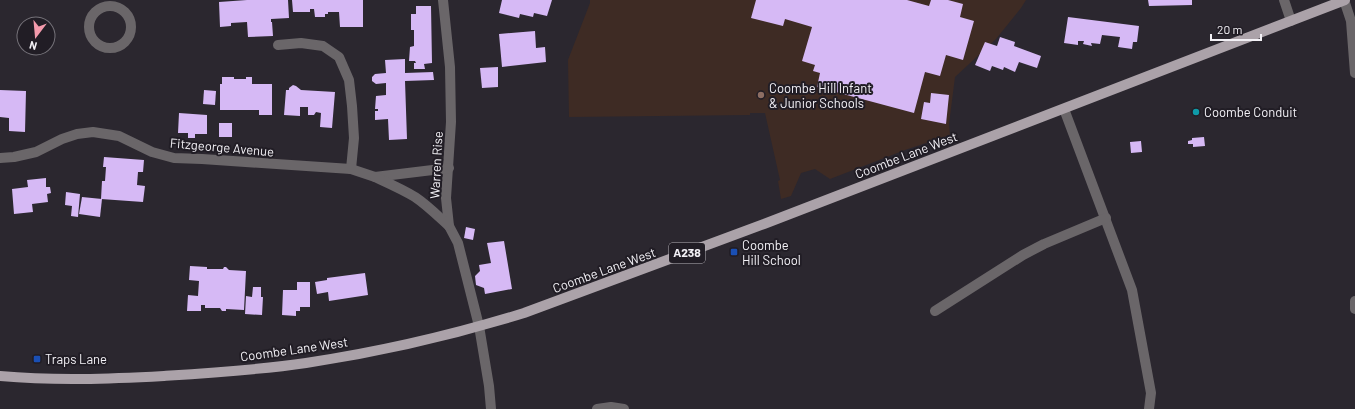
<svg xmlns="http://www.w3.org/2000/svg" width="1355" height="409" font-family="Barlow,sans-serif">
	<rect width="100%" height="100%" fill="#2b272f"/>
	<polygon fill="#3e2b24" points="590,0 1026,0 1021,8 996,39 955,77 949,124 950,135 905,150 830,179 815,169 801,173 791,196 781,199 778,181 780,180 765,113 750,113 750,115 569,117 568,60 590,3"/>
	<g fill="#d6b9f5">
		<polygon points="247,0 288,0 289,18 271,19 271,22 272,22 273,36 248,37 247,22 231,23 231,26 220,27 219,2"/>
		<polygon points="292,0 363,0 363,27 340,27 339,12 328,12 328,14 325,14 325,17 315,17 314,9 310,9 310,12 293,12"/>
		<polygon points="502,0 552,0 547,16 534,13 533,17 520,14 519,18 499,13"/>
		<polygon points="756,0 907,0 929,6 931,0 948,0 963,4 960,17 974,21 963,60 946,55 940,76 925,72 914,113 817,87 820,73 813,71 815,65 802,61 812,27 785,19 783,26 751,18"/>
		<polygon points="1148,0 1192,0 1192,5 1149,6"/>
		<polygon points="416,6 431,6 432,63 424,64 425,69 414,69 414,63 416,63 415,61 409,61 410,47 414,46 414,30 411,30 411,14 416,14"/>
		<polygon points="1068,17 1139,26 1137,42 1133,42 1132,49 1118,47 1120,37 1102,35 1100,44 1091,43 1092,46 1083,44 1084,41 1078,41 1078,45 1064,43"/>
		<polygon points="535,31 536,48 545,47 546,62 502,67 499,34"/>
		<polygon points="1000,37 1015,42 1014,46 1041,56 1037,68 1019,62 1015,72 1004,67 1003,70 992,66 990,71 975,65 985,42 997,46"/>
		<polygon points="405,59 405,73 433,72 434,80 405,81 407,139 389,140 388,119 375,120 375,111 378,111 378,109 375,109 376,96 386,95 386,83 376,84 372,81 372,77 375,74 386,73 385,60"/>
		<polygon points="498,67 498,87 482,88 480,68"/>
		<polygon points="222,77 234,77 234,79 246,79 246,77 252,77 252,84 272,84 272,115 259,115 259,110 220,110 220,84 222,84"/>
		<polygon points="293,85 296,86 301,90 335,92 332,128 320,127 321,113 316,112 314,115 308,115 308,107 300,107 300,116 284,115 286,90 289,90 289,88"/>
		<polygon points="0,90 26,91 25,132 9,131 9,118 0,117"/>
		<polygon points="204,90 216,91 215,105 203,104"/>
		<polygon points="931,93 949,95 946,124 921,119 924,102 930,103"/>
		<polygon points="179,113 207,115 207,134 195,134 195,138 188,138 188,133 178,133"/>
		<rect x="219" y="123" width="13" height="14"/>
		<polygon points="1204,137 1205,146 1193,147 1193,144 1188,144 1188,141 1192,140 1192,138"/>
		<polygon points="1141,141 1142,152 1131,153 1130,142"/>
		<polygon points="104,157 144,160 143,172 138,172 137,185 145,186 143,202 101,199 102,181 105,181 106,167 103,167"/>
		<polygon points="46,178 46,187 50,187 51,193 47,194 48,202 32,204 33,212 14,214 12,189 28,187 27,180"/>
		<polygon points="66,192 80,194 78,217 71,216 72,206 65,205"/>
		<polygon points="82,197 102,199 100,217 79,214"/>
		<polygon points="466,227 475,229 473,240 464,238"/>
		<polygon points="504,241 512,289 485,294 484,288 476,285 475,276 480,271 479,265 491,263 487,243"/>
		<polygon points="190,266 207,267 207,269 223,269 224,267 226,267 229,270 246,271 244,310 226,309 226,311 222,311 220,308 205,308 205,305 201,305 201,311 187,311 188,295 198,296 199,281 189,280"/>
		<polygon points="365,273 368,295 329,301 328,292 317,294 315,282 327,280 327,278"/>
		<polygon points="297,282 310,282 310,307 300,307 300,311 296,311 296,316 282,315 283,290 297,290"/>
		<polygon points="253,287 261,287 261,297 263,297 262,315 245,314 246,296 252,297"/>
	</g>
	<g fill="none" stroke-linecap="round" stroke-linejoin="round">
		<g stroke="#6a6669" stroke-width="10">
			<polyline points="443,0 450,67 451,122 446,198 449,226 458,243 479,326 489,386 491,409"/>
			<polyline points="1284,0 1291,21"/>
			<polyline points="1344,0 1351,21 1355,73"/>
			<circle cx="110" cy="27" r="21"/>
			<polyline points="278,45 301,43 323,46 339,57 349,80 352,106 354,138 351,169"/>
			<polyline points="1064,109 1132,290 1151,393 1149,409"/>
			<polyline points="0,158 14,157 36,152 62,139 77,134 93,132 119,136 152,152 174,158 202,159 351,169 375,177 449,168"/>
			<path d="M375,177C388,183 402,189 415,197C427,205 438,216 449,226"/>
			<polyline points="1355,301 1355,309"/>
			<polyline points="935,311 1023,255 1044,244 1106,218"/>
			<polyline points="597,409 611,407 624,409"/>
		</g>
		<path stroke="#aba2a9" stroke-width="10" d="M0,376C55,381 109,379 164,376C211,373 259,370 306,363C379,352 453,335 524,313L764,224L1345,0"/>
	</g>
	<circle fill="#8d6e63" stroke="#211d25" stroke-width="1.5" cx="761" cy="95" r="4"/>
	<circle fill="#0f9aa8" stroke="#211d25" stroke-width="1.5" cx="1196" cy="112" r="4"/>
	<g fill="#1a4fb4" stroke="#211d25" stroke-width="1.5">
		<rect x="730" y="248" width="8" height="8" rx="2"/>
		<rect x="33" y="355" width="8" height="8" rx="2"/>
	</g>
	<g text-anchor="middle" stroke-width="4" stroke-linejoin="round" paint-order="stroke">
		<rect fill="#211d25" stroke="#b4b1b7" stroke-width="1" x="669" y="243" width="36" height="20" rx="3"/>
		<g font-size="12" font-weight="bold" fill="#f3f1f6">
			<text x="687" y="257">A238</text>
		</g>
		<g font-size="13" fill="#f3f1f6" stroke="#211d25" text-anchor="start">
			<text x="769" y="93">Coombe Hill Infant<tspan x="769" dy="15">&amp; Junior Schools</tspan></text>
			<text x="1204" y="117">Coombe Conduit</text>
			<text x="742" y="250">Coombe<tspan x="742" dy="15">Hill School</tspan></text>
			<text x="45" y="364">Traps Lane</text>
		</g>
		<g font-size="13" fill="#f3f1f6" stroke="#211d25">
			<text transform="translate(222 147) rotate(5)" y="5">Fitzgeorge Avenue</text>
			<text transform="translate(906 155) rotate(-21)" y="5">Coombe Lane West</text>
			<text transform="translate(436 165) rotate(-87)" y="5">Warren Rise</text>
			<text transform="translate(604 270) rotate(-20)" y="5">Coombe Lane West</text>
			<text transform="translate(294 349) rotate(-8)" y="5">Coombe Lane West</text>
		</g>
	</g>
	<g transform="translate(36 36) rotate(196)"><circle r="19" fill="#211d25" stroke="#757279"/>
	<path d="M0-3L7 15L0 10L-7 15Z" fill="#f39aac"/>
	<text y="-6" font-size="11" font-weight="bold" text-anchor="middle" fill="#f3f1f6">N</text>
	</g>
	<path d="M1211 34v6h50v-6" fill="none" stroke="#f3f1f6" stroke-width="2"/>
	<text x="1217" y="34" font-size="12" fill="#f3f1f6" stroke="#211d25" stroke-width="3" paint-order="stroke">20 m</text>
</svg>
